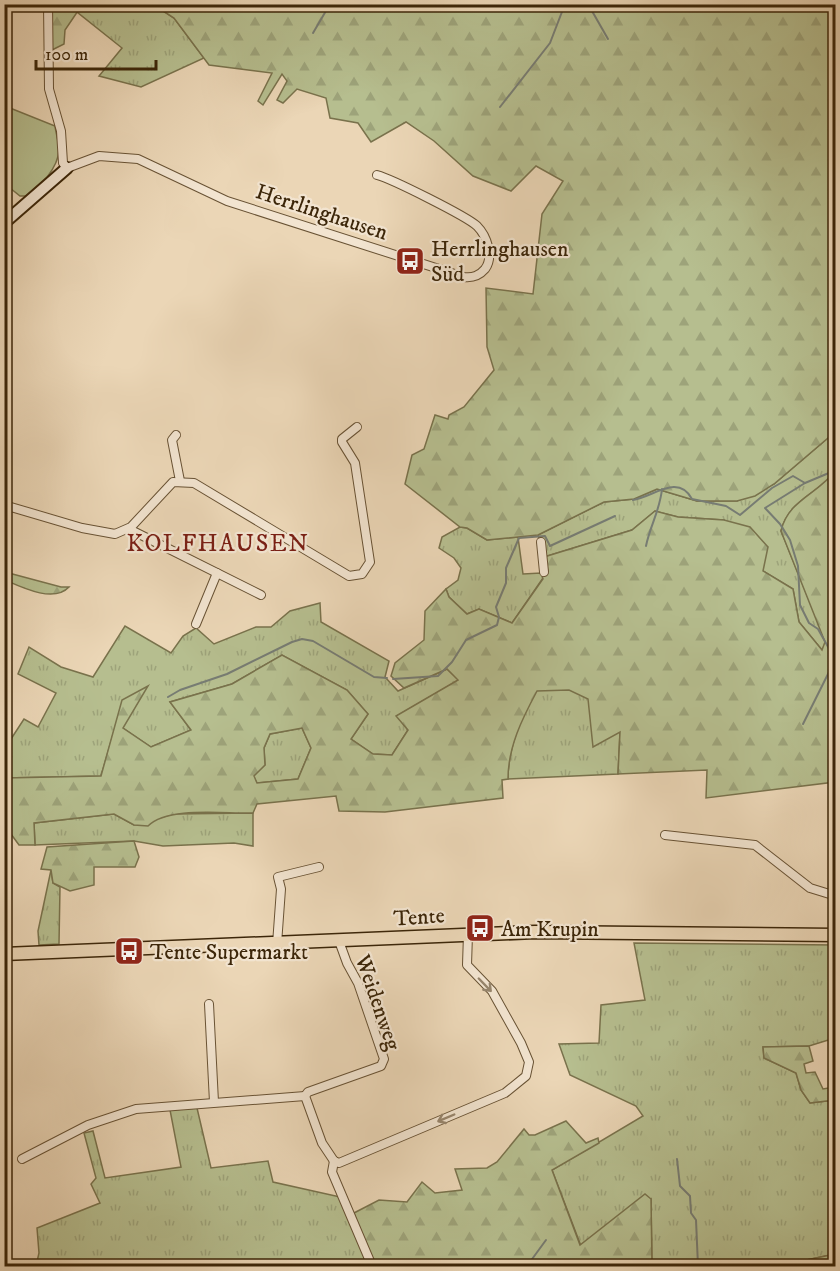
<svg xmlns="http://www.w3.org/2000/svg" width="840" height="1271" font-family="'IM FELL DW Pica',serif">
	<defs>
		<pattern id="grass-tufts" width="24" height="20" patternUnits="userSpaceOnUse" patternTransform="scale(1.5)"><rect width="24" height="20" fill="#b6be8f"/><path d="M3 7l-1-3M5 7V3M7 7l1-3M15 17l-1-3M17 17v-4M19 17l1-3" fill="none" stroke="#9da37a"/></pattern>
		<pattern id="forest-firs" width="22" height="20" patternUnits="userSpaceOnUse" patternTransform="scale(1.5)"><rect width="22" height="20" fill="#b6be8f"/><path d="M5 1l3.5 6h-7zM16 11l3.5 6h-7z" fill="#9da37a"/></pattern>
	</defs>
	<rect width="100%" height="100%" fill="#ebd6b6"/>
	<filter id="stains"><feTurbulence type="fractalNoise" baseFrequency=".00333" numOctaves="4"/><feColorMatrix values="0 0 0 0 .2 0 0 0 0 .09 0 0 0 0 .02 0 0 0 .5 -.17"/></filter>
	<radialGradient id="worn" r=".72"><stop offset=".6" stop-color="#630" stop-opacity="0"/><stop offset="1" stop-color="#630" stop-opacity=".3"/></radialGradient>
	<g fill="url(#grass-tufts)" stroke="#79724c" stroke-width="1.5">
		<polygon points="82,5 154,5 174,18 204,58 141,87 99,76 122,48 77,12"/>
		<path d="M835,432C835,444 838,458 835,470C832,487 789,496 781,531L826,642L822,650L799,622L793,589L763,571L724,520L678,517L655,511L632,530L544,557L538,535L604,502L634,499L657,489L697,501H737L774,484Z"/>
		<polygon points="460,527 467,528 487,540 518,537 523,574 541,573 543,578 512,623 479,609 467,614 449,597 446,589 458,580 461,568 454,558 439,548 442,537"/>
		<polygon points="320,603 321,622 389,661 385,677 398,691 447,669 459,680 397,716 408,730 392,755 373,754 351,739 368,714 347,690 282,655 232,684 170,702 191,730 151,747 123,728 123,700 101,776 5,778 5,741 11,739 24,719 38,727 56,693 18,674 29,647 61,667 93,677 125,626 171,653 183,636 196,628 214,644 256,627 271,627 290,611"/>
		<path d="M561,641L620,732L618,774L508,779C508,730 540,684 561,641Z"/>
		<polygon points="302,728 311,748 298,779 257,783 253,776 265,765 264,748 270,734"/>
		<polygon points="253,813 253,846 234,843 163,846 134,841 35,845 34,823 114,814 134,825 173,814"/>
		<polygon points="51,870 53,883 60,887 59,944 39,945 38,931"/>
		<polygon points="634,943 835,945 835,1038 809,1046 763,1047 764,1058 796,1073 801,1090 810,1103 835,1100 835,1254 778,1266 652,1266 651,1199 581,1246 552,1170 643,1116 636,1106 570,1075 559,1044 599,1043 601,1005 645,1000"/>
		<polygon points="197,1108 211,1168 268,1161 273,1182 340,1197 346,1195 369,1266 36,1266 39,1253 37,1228 100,1203 91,1184 96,1178 84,1133 93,1131 105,1178 181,1167 170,1110"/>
	</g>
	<g fill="url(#forest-firs)" stroke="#79724c" stroke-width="1.5" fill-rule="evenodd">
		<polygon points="52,5 82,5 65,30 64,44 52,50"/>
		<polygon points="154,5 835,5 835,432 774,484 755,496 737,501 697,501 657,489 634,499 604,502 538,535 487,540 467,528 460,527 405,484 412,455 424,449 435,415 448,419 449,415 464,407 494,370 487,347 486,288 533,294 542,214 563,181 536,166 511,191 473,176 434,141 406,122 371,142 358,123 330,118 326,98 297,89 283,103 277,100 287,81 282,74 263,105 258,101 272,73 209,65 174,18"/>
		<path d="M835,471V782L706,798L707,770L618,774L620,732L593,747L588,699L569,690L537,691C522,719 508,747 508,779L502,780L503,798L385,812L339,811L336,796L257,804L253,813C225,814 168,806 148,826L134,825L114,814L34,823L35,845H19L8,830L5,829L4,778L101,776L122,700L148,686L123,728L151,747L191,730L170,702L232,684L282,655L347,690L368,714L351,739L373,754L392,755L408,730L396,716L458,680L447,669L404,688L391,676L395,663L424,640L425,611L446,589L449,597L467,614L479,609L512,623L543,579L541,573L548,571L544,557L632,530L655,511L678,517L724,520L750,527L768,547L763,571L793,589L799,622L822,650L825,642L781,531C788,500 818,494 835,471ZM302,728L311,748L298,779L257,783L254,776L265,765L264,748L270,734Z"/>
		<path d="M5,572L61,587H69C54,603 23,588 5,580Z"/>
		<polygon points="134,841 139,857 135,867 94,867 94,885 70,891 53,883 51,870 41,869 47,847"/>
		<polygon points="809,1046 813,1061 804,1064 806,1073 815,1072 823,1089 835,1087 835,1100 810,1103 801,1090 796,1073 764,1058 763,1047"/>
		<polygon points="566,1121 586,1143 598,1138 599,1143 552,1170 580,1245 645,1194 651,1199 652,1266 369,1266 354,1213 379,1200 407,1202 422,1182 435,1193 462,1190 455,1169 487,1168 497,1162 524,1129 529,1135 535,1135"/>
		<polygon points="835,1254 835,1266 778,1266"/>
	</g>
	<path fill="#b6be8f" stroke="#79724c" stroke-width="1.5" d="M5,106L55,126C56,134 59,143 59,150C58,168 40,188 26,196H20L5,184Z"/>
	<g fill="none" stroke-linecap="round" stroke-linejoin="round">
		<g stroke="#777c73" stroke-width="2">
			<polyline points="588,4 608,39"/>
			<polyline points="313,33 330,4"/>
			<polyline points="500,107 550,43 565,4"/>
			<polyline points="805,483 765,508 780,524 790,540 798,566 800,605 809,623 818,629 836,661"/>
			<path d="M633,500C653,497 678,473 692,499L726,506L740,515L772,488L793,476L805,483L836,470"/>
			<path d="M646,546C650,526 660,510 662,489"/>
			<polyline points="393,679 438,676 452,662 466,640 497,625 499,617 496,607 506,583 506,568 519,538 545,536 550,546 615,516"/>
			<polyline points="168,697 180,690 227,674 292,642 302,639 313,641 374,677 387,678"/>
			<polyline points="803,724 834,662"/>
			<polyline points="677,1159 680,1186 690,1196 691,1213 696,1220 698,1266"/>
			<polyline points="527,1266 546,1240"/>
		</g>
		<g stroke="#685234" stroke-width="10">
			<g id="street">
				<path d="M48,4L49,89L61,131L63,163L67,168L99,156L138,159L227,201L464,277C473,278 479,276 485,269C494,257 487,236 477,226C466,216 392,179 377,175"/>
				<polyline points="176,435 172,440 180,481"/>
				<polyline points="4,505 82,528 115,534 131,527 173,482 194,483 349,576 362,574 370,562 355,463 342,442 342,439 357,427"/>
				<polyline points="129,529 261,595"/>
				<polyline points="541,542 544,572"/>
				<polyline points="196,624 217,573"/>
				<polyline points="665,835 755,845 810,888 836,896"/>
				<polyline points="277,944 281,889 278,877 319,867"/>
				<polyline points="209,1004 214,1102"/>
				<polyline points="22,1159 88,1125 136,1109 305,1096"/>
				<polyline points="334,1161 339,1163 505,1093 526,1076 529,1062 521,1043 492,991 467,965 468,934"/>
				<polyline points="334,1161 322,1143 305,1096 308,1092 381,1066 384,1059 358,983 347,963 339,941"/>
				<polyline points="334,1161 332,1172 372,1266"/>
			</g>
		</g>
		<g stroke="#3c2609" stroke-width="14">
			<polyline id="secondary" points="4,223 67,168"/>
		</g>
		<g stroke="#3c2609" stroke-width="15">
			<polyline id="primary" points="4,954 535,932 836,935"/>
		</g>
		<use href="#street" stroke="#f2e4d0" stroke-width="8"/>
		<use href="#secondary" stroke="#f2e4d0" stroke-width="10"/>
		<use href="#primary" stroke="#ebd6b6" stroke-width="12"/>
	</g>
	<defs><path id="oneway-shaft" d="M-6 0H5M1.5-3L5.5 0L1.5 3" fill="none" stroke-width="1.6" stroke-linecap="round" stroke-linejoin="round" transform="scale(1.5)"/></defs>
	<g stroke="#97856c">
		<use href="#oneway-shaft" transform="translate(485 985) rotate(46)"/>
		<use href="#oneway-shaft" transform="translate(446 1118) rotate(157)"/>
	</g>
	<defs>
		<g id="bus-square" transform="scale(1.5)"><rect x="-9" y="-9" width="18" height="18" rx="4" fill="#8f2418" stroke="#f2e4d0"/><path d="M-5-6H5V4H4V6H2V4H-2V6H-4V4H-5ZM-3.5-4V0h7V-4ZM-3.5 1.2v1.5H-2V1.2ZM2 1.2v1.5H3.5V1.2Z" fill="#fff"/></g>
	</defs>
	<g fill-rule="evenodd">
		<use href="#bus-square" x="410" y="261"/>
		<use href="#bus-square" x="480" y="928"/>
		<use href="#bus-square" x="129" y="951"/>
	</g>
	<g text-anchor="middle" stroke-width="4.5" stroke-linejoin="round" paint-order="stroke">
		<g font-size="22" fill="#3c2609" stroke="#f2e4d0">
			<text transform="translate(322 211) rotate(18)" y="8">Herrlinghausen</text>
			<text transform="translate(419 916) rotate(-4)" y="8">Tente</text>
			<text transform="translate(379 1002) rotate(71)" y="8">Weidenweg</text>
		</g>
		<g font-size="22" fill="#3c2609" stroke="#f2e4d0" text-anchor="start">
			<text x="431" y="256">Herrlinghausen<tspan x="431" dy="25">Süd</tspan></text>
			<text x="501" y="936">Am Krupin</text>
			<text x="150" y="959">Tente Supermarkt</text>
		</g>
		<g font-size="24" letter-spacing="1.5" fill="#7a1f14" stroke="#f2e4d0">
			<text x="218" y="551">KOLFHAUSEN</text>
		</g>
	</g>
	<rect width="840" height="1271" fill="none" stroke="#ebd6b6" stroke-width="24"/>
	<rect x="6" y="6" width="828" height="1259" fill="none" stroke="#3c2609" stroke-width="3"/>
	<rect x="12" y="12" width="816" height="1247" fill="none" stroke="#3c2609" stroke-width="1.5"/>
	<path d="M36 60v9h120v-9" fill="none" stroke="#3c2609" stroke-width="3"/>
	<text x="45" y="60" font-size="18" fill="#3c2609" stroke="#f2e4d0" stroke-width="4.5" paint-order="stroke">100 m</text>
	<rect width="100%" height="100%" filter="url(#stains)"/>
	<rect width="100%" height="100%" fill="url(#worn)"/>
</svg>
